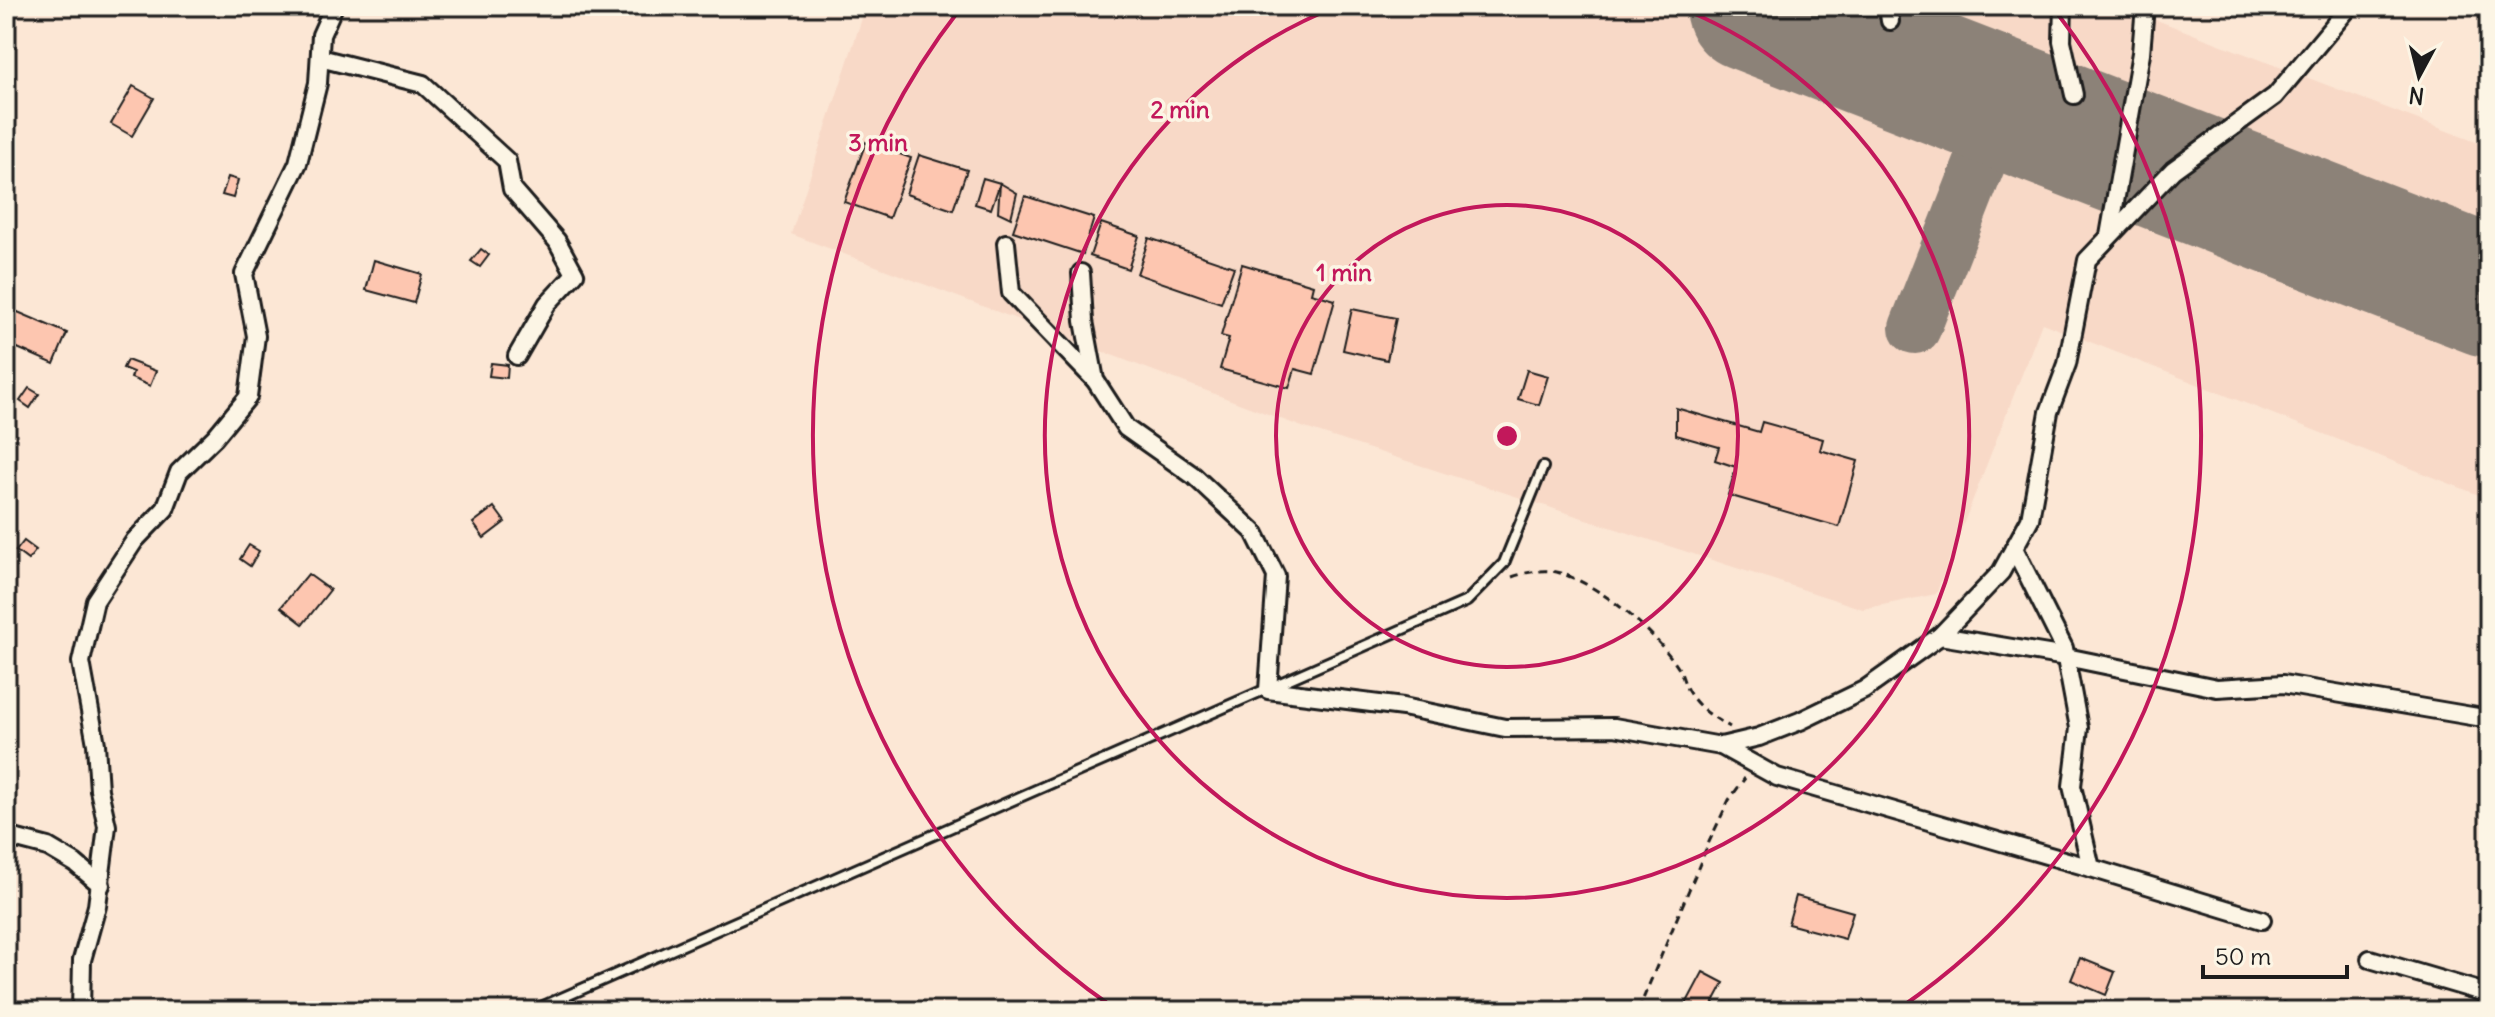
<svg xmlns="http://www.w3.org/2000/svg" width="2495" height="1017" font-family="Delius,sans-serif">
	<rect width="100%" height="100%" fill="#fce7d5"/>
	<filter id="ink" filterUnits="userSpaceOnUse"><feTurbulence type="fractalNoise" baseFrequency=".0125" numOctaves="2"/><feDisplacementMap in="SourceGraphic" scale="16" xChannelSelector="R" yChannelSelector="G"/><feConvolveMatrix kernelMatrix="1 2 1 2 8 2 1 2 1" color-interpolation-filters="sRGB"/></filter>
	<g filter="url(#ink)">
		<polygon fill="#f8d9c7" points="866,6 2120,6 2489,147 2489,499 2042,323 1936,594 1863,609 1305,428 791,234"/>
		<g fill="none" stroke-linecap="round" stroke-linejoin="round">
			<polyline stroke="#8c8278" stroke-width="52" points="1915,328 2003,104"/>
			<polyline stroke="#8c8278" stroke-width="130" points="1750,6 2489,292"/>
		</g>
		<g fill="#fdc6b0" stroke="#1c1c1c" stroke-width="2">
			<polygon points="133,86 154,98 132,136 111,124"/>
			<polygon points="866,142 911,158 889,218 844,202"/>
			<polygon points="919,155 967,170 953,210 906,194"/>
			<polygon points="228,177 238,180 233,198 222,195"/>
			<polygon points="983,178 1000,183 991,209 975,204"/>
			<polygon points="1000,183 1017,193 1011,218 998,212"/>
			<polygon points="1025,196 1094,218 1083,254 1013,231"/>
			<polygon points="1101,223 1139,236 1128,269 1090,256"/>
			<polygon points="1149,238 1234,267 1221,303 1137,274"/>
			<polygon points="481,249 489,255 480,267 471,261"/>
			<polygon points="374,260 422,274 414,303 366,290"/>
			<polygon points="1242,264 1313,285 1311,293 1335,300 1314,374 1295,369 1289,388 1220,369 1229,338 1221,336"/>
			<polygon points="6,307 67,333 54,364 6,343"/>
			<polygon points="1352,309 1396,318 1387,360 1343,350"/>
			<polygon points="127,360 156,371 150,386 131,378 133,372 123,368"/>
			<polygon points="491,363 508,365 507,378 489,376"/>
			<polygon points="1527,370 1548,376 1539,405 1518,399"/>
			<polygon points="29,388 39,394 30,408 20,401"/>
			<polygon points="1676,408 1759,432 1762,422 1823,439 1820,450 1858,461 1839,527 1728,495 1736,467 1715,460 1719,447 1676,435"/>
			<polygon points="494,507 505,522 484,538 473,523"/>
			<polygon points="24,541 36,550 28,560 16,551"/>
			<polygon points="249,545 259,551 250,566 240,559"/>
			<polygon points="308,574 330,590 303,624 281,607"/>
			<polygon points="1796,896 1853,912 1845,939 1788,924"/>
			<polygon points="2080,958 2115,972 2106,995 2071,980"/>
			<polygon points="1703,972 1724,983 1709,1011 1700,1011 1686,1004"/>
			<polygon points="2283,1002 2294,1007 2293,1011 2279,1011"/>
			<polygon points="1726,1003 1750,1011 1723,1011"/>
		</g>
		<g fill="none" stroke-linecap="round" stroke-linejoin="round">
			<g stroke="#1c1c1c" stroke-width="14">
				<polyline id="service" points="532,1011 1467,601 1504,563 1543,467"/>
			</g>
			<g stroke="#1c1c1c" stroke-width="22">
				<g id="minor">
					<polyline points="1888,6 1890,21"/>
					<polyline points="2063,6 2062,41 2074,95"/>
					<polyline points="320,58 423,84 507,161 512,189 557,241 575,274 547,304 517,356"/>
					<polyline points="2109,236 2141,53 2145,6"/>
					<polyline points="1006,243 1011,293 1094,379"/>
					<polyline points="1081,273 1084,321 1095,380 1126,428 1194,476 1254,532 1276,576 1268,690 1403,707 1505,728 1614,727 1721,746 1759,737 1800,721 1864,690 1940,636 2001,572 2030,519 2049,412 2067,364 2087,260 2173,170 2275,96 2350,6"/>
					<polyline points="2014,548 2064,648 2079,728 2072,786 2091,868 2262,920"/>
					<polyline points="1940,636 2066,657 2217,688 2283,684 2489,719"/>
					<polyline points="1721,746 1777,777 2091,868"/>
					<polyline points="6,836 48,847 75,863 101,885"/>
					<polyline points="2370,959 2489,994"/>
					<polyline points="81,1011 82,960 97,906 107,826 99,790 96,744 81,662 95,601 135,540 165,509 179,472 215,437 248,397 256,336 244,274 298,163 318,83 321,35 334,6"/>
				</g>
			</g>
			<g stroke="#1c1c1c" stroke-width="3" stroke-dasharray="8 6" stroke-linecap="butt">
				<path d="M1512,577C1527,572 1545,568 1560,573C1602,586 1656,632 1679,669C1683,676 1684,684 1688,691C1699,709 1713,717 1730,727"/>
				<polyline points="1638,1011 1709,842 1729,800 1745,778"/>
			</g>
			<use href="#service" stroke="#fcf5e5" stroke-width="8"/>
			<use href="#minor" stroke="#fcf5e5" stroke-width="16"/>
		</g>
	</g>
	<g fill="none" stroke="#c2185b" stroke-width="4">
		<circle cx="1507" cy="436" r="231"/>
		<path d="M1676 6A462 462 0 1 1 1338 6"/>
		<path d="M1114 1008A694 694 0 0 1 960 9M2054 9A694 694 0 0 1 1900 1008"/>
	</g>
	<circle cx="1507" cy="436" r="12" fill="#c2185b" stroke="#fcf5e5" stroke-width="4"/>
	<g font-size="24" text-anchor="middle" font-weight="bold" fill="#c2185b" stroke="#fcf5e5" stroke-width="7" stroke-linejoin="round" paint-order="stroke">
		<text x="1180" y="118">2 min</text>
		<text x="878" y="151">3 min</text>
		<text x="1344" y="281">1 min</text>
	</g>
	<rect width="2495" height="1017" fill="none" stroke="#fcf5e5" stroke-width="32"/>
	<rect x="16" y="16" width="2463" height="985" fill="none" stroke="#1c1c1c" stroke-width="3" filter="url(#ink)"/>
	<g transform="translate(2419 76) rotate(187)" stroke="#fcf5e5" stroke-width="6" paint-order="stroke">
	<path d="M0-6L14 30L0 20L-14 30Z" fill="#1c1c1c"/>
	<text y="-12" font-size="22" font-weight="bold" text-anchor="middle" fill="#1c1c1c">N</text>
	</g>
	<path d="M2203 965v12h144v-12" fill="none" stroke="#1c1c1c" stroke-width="4"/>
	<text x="2215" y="965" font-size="24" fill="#1c1c1c" stroke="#fcf5e5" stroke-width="6" paint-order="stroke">50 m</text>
</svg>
